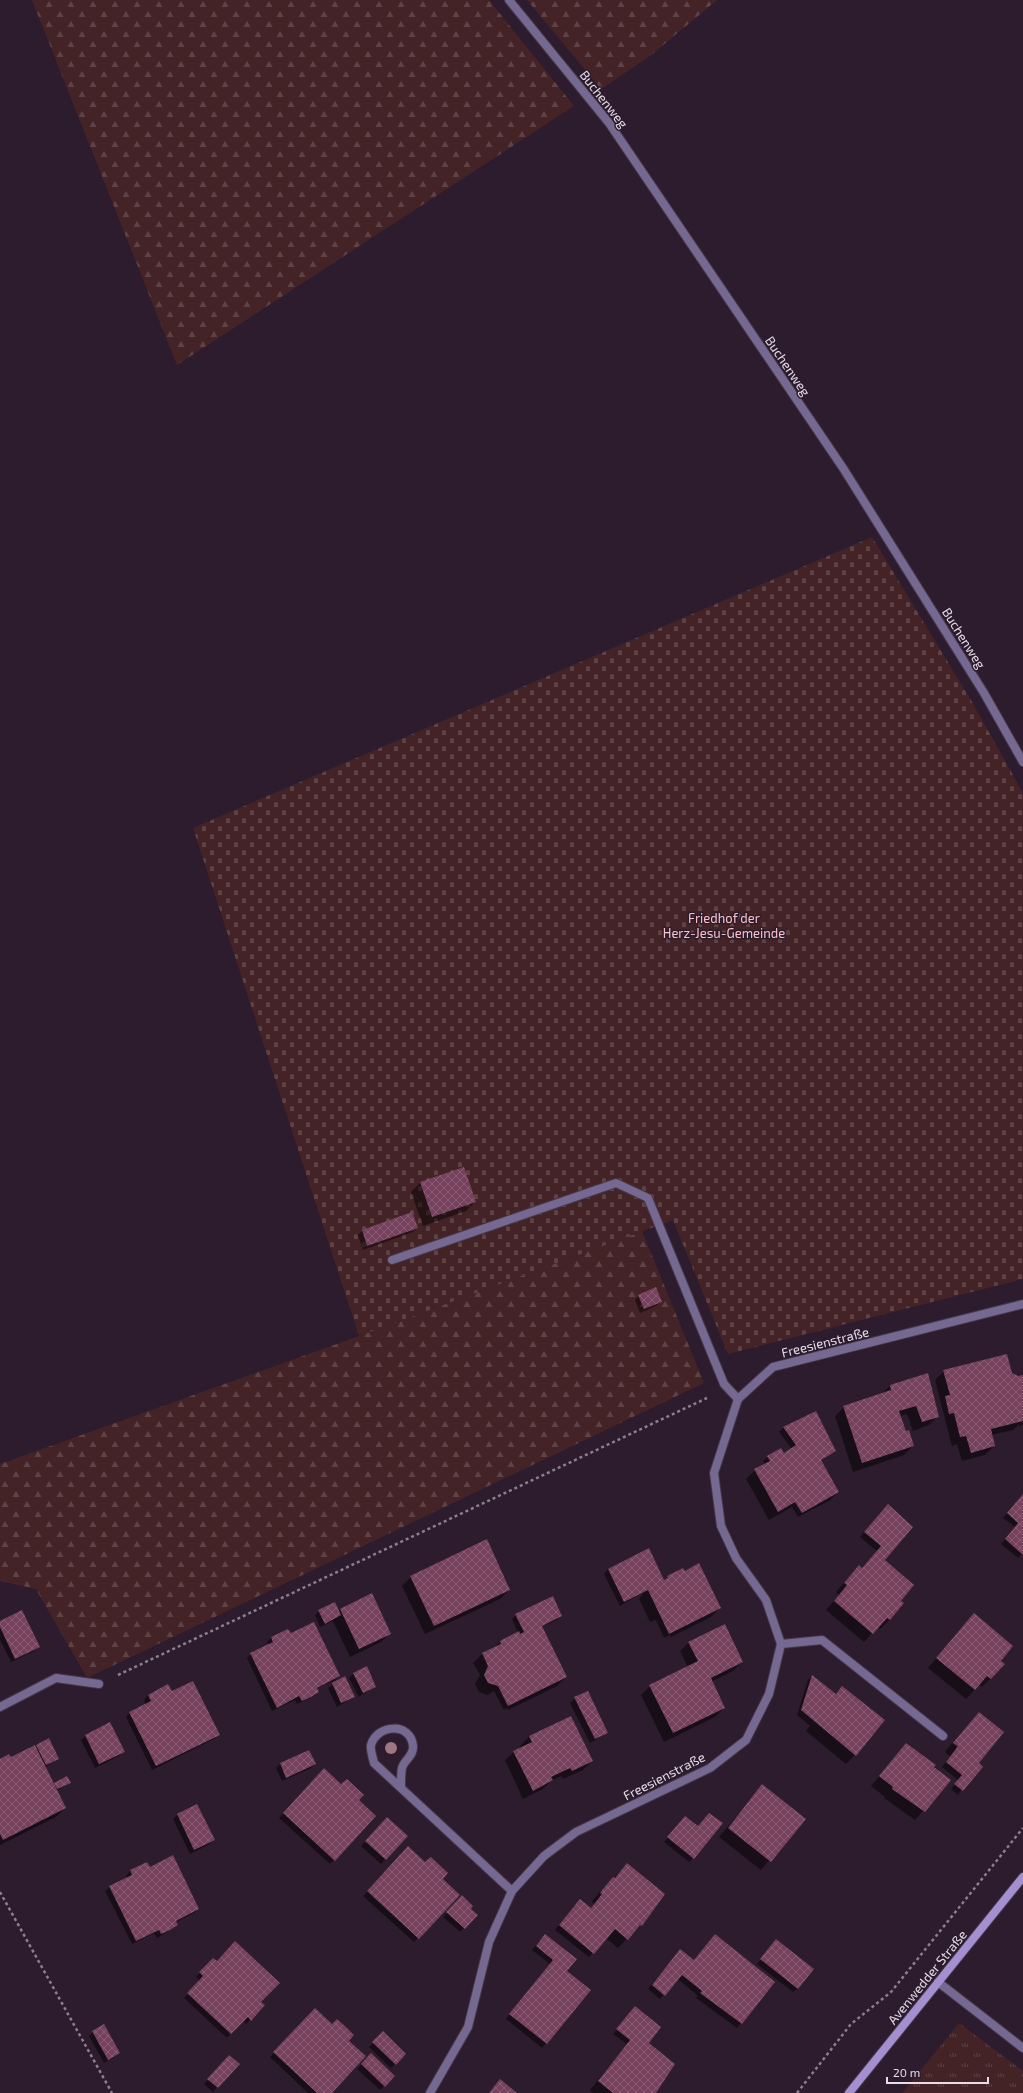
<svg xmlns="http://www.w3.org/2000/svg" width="1023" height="2093" font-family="'Exo 2',sans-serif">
	<defs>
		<pattern id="grass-tufts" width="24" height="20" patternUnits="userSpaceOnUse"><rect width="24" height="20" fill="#442326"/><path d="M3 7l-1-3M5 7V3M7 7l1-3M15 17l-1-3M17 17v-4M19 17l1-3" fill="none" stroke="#5f4246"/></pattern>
		<pattern id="forest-firs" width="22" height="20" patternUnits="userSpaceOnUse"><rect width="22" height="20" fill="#442326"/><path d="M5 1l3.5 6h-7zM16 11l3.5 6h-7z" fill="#5f4246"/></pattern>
		<pattern id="cemetery-stones" width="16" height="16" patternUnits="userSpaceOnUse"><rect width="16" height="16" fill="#442326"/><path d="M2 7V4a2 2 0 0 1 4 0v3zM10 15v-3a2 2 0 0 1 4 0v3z" fill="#5f4246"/></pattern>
		<pattern id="building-cross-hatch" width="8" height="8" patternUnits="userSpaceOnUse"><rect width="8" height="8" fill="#76415c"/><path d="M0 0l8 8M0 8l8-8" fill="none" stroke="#8a5c73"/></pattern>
	</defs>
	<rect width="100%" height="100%" fill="#2c1c2e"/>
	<polygon fill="url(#grass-tufts)" points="959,2023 1023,2071 1023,2093 902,2093"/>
	<g fill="url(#forest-firs)">
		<polygon points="32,0 489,0 574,106 177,365"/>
		<polygon points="527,0 717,0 650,56 601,89"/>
		<polygon points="642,1231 704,1383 87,1678 36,1589 0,1581 0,1464 359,1336"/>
	</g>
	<polygon fill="url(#cemetery-stones)" points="872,537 972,702 1023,793 1023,1279 728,1354 673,1220 359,1336 193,828"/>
	<g fill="#0007">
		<polygon points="420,1183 475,1202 466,1211 423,1226 411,1192"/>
		<polygon points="412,1213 417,1228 413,1232 363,1250 358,1235 362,1231"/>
		<polygon points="639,1296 661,1302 656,1306 640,1313 635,1300"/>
		<polygon points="944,1371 1018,1377 1023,1376 1023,1425 1019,1426 1019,1424 1013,1430 991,1435 994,1446 985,1455 962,1461 957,1444 952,1446 935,1380"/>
		<polygon points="890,1386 938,1416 929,1425 913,1431 907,1414 900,1416 913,1446 904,1455 853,1472 835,1416 844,1407 881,1395"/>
		<polygon points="815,1412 835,1451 820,1461 838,1492 829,1501 798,1517 792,1507 769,1520 746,1479 755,1470 765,1464 763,1461 768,1457 780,1455 792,1449 779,1432 783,1428"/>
		<polygon points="1023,1495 1023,1553 1018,1558 1001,1544 1015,1527 1003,1518"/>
		<polygon points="883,1510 884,1560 900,1601 903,1603 889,1620 880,1629 878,1627 864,1642 826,1610 839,1595 836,1592 850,1576 859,1567 861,1568 877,1551 860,1537"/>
		<polygon points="608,1569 720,1608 711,1617 671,1637 670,1635 664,1638 656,1620 650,1622 639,1599 644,1592 620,1606 604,1574"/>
		<polygon points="411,1577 509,1590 500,1599 425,1634 402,1586"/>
		<polygon points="340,1609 390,1633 381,1642 350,1657 333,1621 320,1627 315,1615 319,1611 338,1611"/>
		<polygon points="516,1615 561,1616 557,1620 541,1627 566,1677 557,1686 508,1710 507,1708 504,1710 494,1691 487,1695 479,1692 475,1684 480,1675 473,1663 482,1654 493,1649 500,1642 518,1633 512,1619"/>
		<polygon points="0,1622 39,1646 34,1651 11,1662 0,1640"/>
		<polygon points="965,1624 999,1661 990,1679 982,1687 979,1685 966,1699 928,1668"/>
		<polygon points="288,1630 339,1676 335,1680 316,1689 318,1692 314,1696 297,1704 295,1700 272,1711 247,1658 251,1654 268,1645 267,1642 271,1638"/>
		<polygon points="689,1642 742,1662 733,1671 711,1682 724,1708 715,1717 664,1742 641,1695 650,1686 688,1667 680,1651"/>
		<polygon points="354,1673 375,1686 359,1697 349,1678"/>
		<polygon points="812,1676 835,1694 842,1687 855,1755 846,1764 806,1731 810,1726 797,1715 808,1680"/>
		<polygon points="344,1678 354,1697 337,1707 328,1688"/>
		<polygon points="168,1686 171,1693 219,1735 214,1739 152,1770 126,1717 130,1712 146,1705 144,1700 148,1695"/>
		<polygon points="587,1692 607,1733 590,1743 570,1703 575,1698"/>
		<polygon points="979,1713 978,1762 954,1742"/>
		<polygon points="86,1736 124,1752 119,1756 95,1768 81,1740"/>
		<polygon points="529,1737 592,1761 583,1770 563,1779 561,1776 551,1781 543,1789 523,1799 505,1760 514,1752 521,1748 520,1746"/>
		<polygon points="952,1743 977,1763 958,1795 951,1789 958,1780 942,1767 950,1756 945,1752"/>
		<polygon points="906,1745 923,1756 949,1780 915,1820 884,1798 885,1797 871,1786"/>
		<polygon points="36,1746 57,1759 45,1767 53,1785 69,1783 56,1791 65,1808 56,1817 0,1845 0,1760 10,1758"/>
		<polygon points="309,1751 315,1764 311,1768 282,1781 276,1768 280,1764"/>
		<polygon points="320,1774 341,1786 375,1817 330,1864 279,1818"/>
		<polygon points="763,1785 804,1819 761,1870 719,1837"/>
		<polygon points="197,1805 214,1840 210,1844 190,1854 173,1819 177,1815"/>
		<polygon points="387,1819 406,1837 381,1864 361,1846"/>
		<polygon points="681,1821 693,1858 689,1862 664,1842"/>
		<polygon points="404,1852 441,1879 458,1895 414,1942 363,1896"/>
		<polygon points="147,1864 149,1868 198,1909 194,1913 176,1922 177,1925 164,1934 157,1938 154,1933 132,1944 105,1891 110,1887 127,1878 126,1876 130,1871"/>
		<polygon points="627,1865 653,1911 618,1948 606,1938 589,1957 555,1930 575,1905 590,1909 594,1904 592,1902 593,1900 604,1887"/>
		<polygon points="458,1901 476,1916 460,1932 443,1917"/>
		<polygon points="545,1935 566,1971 589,1990 542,2048 506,2019 550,1964 532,1950"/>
		<polygon points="772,1945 798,1988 793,1992 757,1964"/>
		<polygon points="676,1955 741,2023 737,2028 696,1998 698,1996 678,1979 660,1999 648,1989"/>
		<polygon points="213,1959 260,2002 250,2020 246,2024 243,2020 227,2038 184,1998 200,1981 196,1977"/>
		<polygon points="315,2010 348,2041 331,2093 308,2093 270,2057"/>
		<polygon points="631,2012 648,2043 663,2083 653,2093 593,2093 590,2090 627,2044 613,2034"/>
		<polygon points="93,2032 119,2053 104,2063 89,2036"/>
		<polygon points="383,2033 405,2054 391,2068 369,2047"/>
		<polygon points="371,2055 393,2076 380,2090 357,2069"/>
		<polygon points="225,2061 238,2064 213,2092 204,2084"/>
	</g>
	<g fill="url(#building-cross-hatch)">
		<polygon points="464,1167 476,1202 432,1217 420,1182"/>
		<polygon points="412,1212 418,1228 367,1246 362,1230"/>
		<polygon points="656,1287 662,1302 644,1309 638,1295"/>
		<polygon points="1007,1354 1012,1373 1018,1376 1023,1375 1023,1421 991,1429 995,1446 971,1453 966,1436 960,1437 954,1413 949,1414 945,1396 950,1395 943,1370"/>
		<polygon points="928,1373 939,1417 922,1422 916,1406 899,1411 906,1431 909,1430 914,1446 862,1463 843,1406 891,1390 890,1385"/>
		<polygon points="816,1411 836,1451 821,1460 839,1492 802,1513 795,1502 778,1512 754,1469 770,1461 767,1456 781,1448 784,1453 796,1445 783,1427"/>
		<polygon points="1023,1494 1023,1555 1005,1539 1018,1523 1007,1513"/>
		<polygon points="888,1504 913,1527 885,1560 914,1585 901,1601 904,1603 890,1620 887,1618 873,1634 834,1601 847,1585 844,1583 859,1565 862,1568 881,1546 864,1532"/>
		<polygon points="487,1539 510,1590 434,1626 410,1576"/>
		<polygon points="649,1548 664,1580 668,1578 667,1576 683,1568 685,1571 699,1563 721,1608 669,1634 648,1590 624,1602 608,1569"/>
		<polygon points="372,1593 391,1634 359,1649 340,1609"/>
		<polygon points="553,1596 562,1616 542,1626 567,1677 508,1706 498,1686 488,1683 484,1675 488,1666 482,1653 501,1644 500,1641 519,1631 520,1634 524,1632 515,1614"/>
		<polygon points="335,1602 341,1615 325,1624 318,1610"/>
		<polygon points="22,1610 40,1647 15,1659 0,1627 0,1621"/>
		<polygon points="974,1613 1013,1646 1001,1661 1005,1664 991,1679 987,1676 975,1690 936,1658"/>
		<polygon points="314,1622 340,1676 317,1688 319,1692 311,1697 302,1701 299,1696 277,1708 250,1653 273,1642 271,1637 288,1629 291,1633"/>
		<polygon points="725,1624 743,1662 711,1678 725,1708 673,1733 649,1685 698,1661 688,1642"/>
		<polygon points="367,1666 376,1687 363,1693 353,1673"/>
		<polygon points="812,1675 836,1694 842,1686 885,1720 856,1756 801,1710"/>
		<polygon points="345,1676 355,1697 341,1703 332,1683"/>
		<polygon points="193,1681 220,1735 156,1766 129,1712 151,1701 148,1695 168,1684 172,1691"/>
		<polygon points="588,1691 608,1733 595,1739 574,1697"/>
		<polygon points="979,1712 1004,1732 979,1763 983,1767 963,1791 954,1784 962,1775 946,1762 958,1746 953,1743"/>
		<polygon points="571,1716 593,1761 572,1771 570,1768 551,1777 553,1780 533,1791 513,1751 532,1742 529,1736"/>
		<polygon points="110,1722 125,1752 99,1764 85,1735"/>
		<polygon points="49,1738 59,1759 46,1765 36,1745"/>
		<polygon points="906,1743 936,1765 934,1767 951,1780 925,1812 892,1789 893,1787 879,1776"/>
		<polygon points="35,1745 66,1808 3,1840 0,1834 0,1759 9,1754 11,1757"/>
		<polygon points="309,1750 316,1764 286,1778 280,1763"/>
		<polygon points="324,1768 341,1784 347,1779 364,1795 359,1800 376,1816 335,1861 283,1813"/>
		<polygon points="67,1776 71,1783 57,1789 54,1783"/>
		<polygon points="762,1784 806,1819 771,1862 728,1828"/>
		<polygon points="197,1804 215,1840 194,1850 177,1814"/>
		<polygon points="709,1813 723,1823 694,1859 667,1837 685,1816 698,1826"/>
		<polygon points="387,1817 408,1836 386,1860 365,1841"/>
		<polygon points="408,1846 425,1862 431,1857 448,1873 443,1879 460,1895 419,1939 367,1891"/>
		<polygon points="173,1855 199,1909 176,1921 178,1925 170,1930 161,1934 159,1930 136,1941 109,1886 132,1875 130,1870 147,1862 150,1867"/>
		<polygon points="627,1863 665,1894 642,1926 640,1925 628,1940 615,1929 594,1954 559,1925 580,1899 591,1908 602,1894 600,1893 602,1890 613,1877 615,1878"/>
		<polygon points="462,1895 473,1906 471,1909 478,1915 465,1929 446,1912"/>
		<polygon points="545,1934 577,1959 567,1971 591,1990 547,2044 509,2014 553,1960 536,1946"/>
		<polygon points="715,1934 775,1982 742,2024 700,1993 702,1991 682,1975 665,1996 652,1985 680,1949 694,1960"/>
		<polygon points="776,1939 814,1969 798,1989 760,1959"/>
		<polygon points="235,1941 280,1983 261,2002 265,2005 251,2021 248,2017 231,2034 187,1993 203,1976 199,1972 213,1958 217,1961"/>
		<polygon points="635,2006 661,2027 649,2043 675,2064 656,2093 613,2093 598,2081 630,2040 616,2029"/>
		<polygon points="315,2008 332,2024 337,2019 346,2027 354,2035 349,2041 366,2056 332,2093 317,2093 273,2052"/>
		<polygon points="104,2024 120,2053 108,2060 92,2031"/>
		<polygon points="383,2031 406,2054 396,2065 372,2042"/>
		<polygon points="371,2053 395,2076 385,2087 361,2064"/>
		<polygon points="229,2055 240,2064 218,2088 207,2079"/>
		<polygon points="500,2079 517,2093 489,2093"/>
	</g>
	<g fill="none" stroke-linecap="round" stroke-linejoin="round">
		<g stroke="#463748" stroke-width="10">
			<g id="lane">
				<polyline points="392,1260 616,1183 648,1198 724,1384 738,1399"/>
				<polyline points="0,1707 56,1678 99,1684"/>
				<polyline points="938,1982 1023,2048"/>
			</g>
		</g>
		<g stroke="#463748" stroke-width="10">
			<g id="street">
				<polyline points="509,0 609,123 843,468 984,693 1023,762"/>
				<polyline points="781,1644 822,1640 943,1736"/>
				<path d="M401,1786C401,1780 401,1773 402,1768C404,1760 414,1756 413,1746C411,1722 377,1724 371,1745C370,1750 373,1758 374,1763L512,1891"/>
				<polyline points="430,2093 468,2027 489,1942 512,1891 544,1856 576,1832 710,1768 746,1740 769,1694 781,1644 766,1600 736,1558 721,1526 714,1473 738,1399 773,1367 1023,1304"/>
			</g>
		</g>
		<g stroke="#463748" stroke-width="10">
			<polyline id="secondary" points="849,2093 1023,1877"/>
		</g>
		<g stroke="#8c7f8e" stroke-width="2.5" stroke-dasharray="3 3" stroke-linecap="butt">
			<polyline points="118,1675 707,1398"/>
			<polyline points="0,1892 112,2093"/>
			<polyline points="797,2093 851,2024 891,1992 1023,1828"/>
		</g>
		<use href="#lane" stroke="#756891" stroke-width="8"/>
		<use href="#street" stroke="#756891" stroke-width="8"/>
		<use href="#secondary" stroke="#a48fd1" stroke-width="8"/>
	</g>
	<circle fill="#9e7781" cx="391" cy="1748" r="6"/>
	<g text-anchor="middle" stroke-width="3" stroke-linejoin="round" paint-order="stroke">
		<g font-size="13" fill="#e7dce8" stroke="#2c1c2e">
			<text transform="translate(604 99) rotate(52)" y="5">Buchenweg</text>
			<text transform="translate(788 366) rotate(56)" y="5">Buchenweg</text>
			<text transform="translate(964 638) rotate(58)" y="5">Buchenweg</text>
			<text transform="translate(825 1342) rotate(-14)" y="5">Freesienstraße</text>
			<text transform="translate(664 1776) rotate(-27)" y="5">Freesienstraße</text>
			<text transform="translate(927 1977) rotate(-51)" y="5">Avenwedder Straße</text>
		</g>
		<g font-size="13" fill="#fcc2c5" stroke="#2c1c2e">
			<text x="724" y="923">Friedhof der<tspan x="724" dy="15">Herz-Jesu-Gemeinde</tspan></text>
		</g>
	</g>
	<path d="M887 2077v6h101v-6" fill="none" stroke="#e7dce8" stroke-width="2"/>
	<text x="893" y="2077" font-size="12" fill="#e7dce8" stroke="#2c1c2e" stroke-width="3" paint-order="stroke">20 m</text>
</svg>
